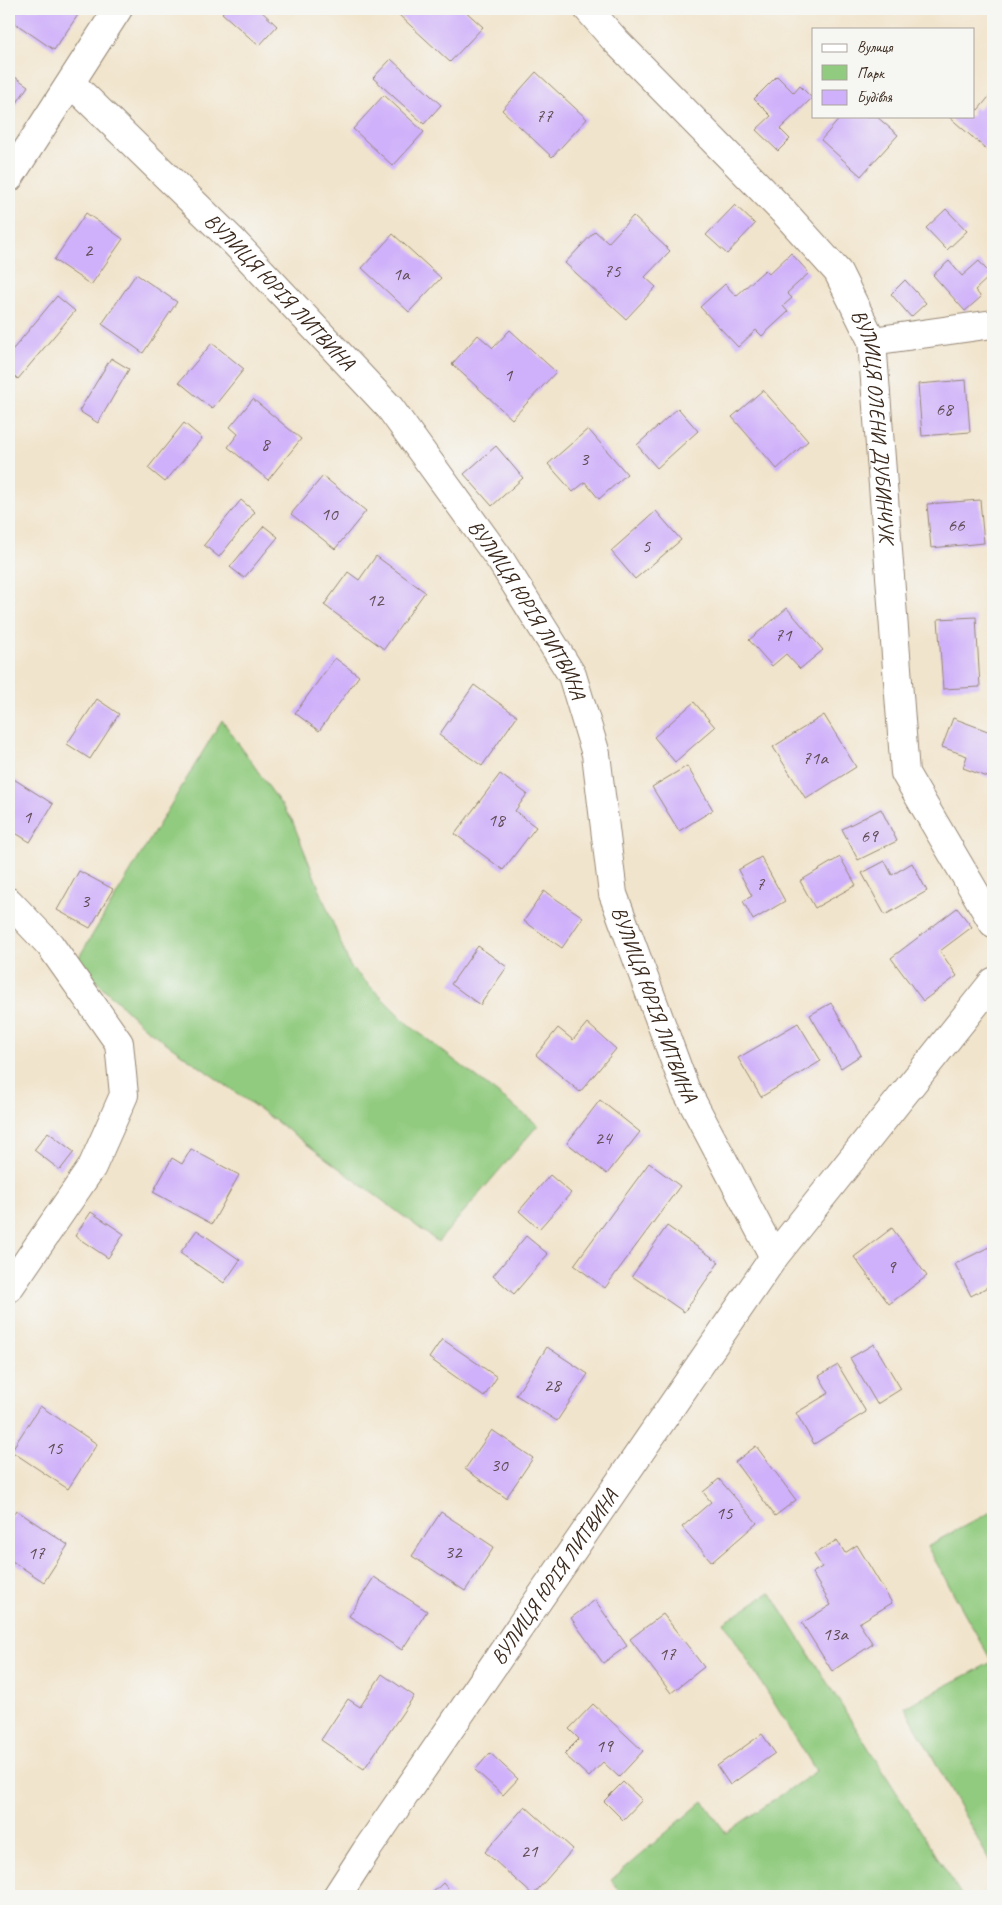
<svg xmlns="http://www.w3.org/2000/svg" width="1002" height="1905" viewBox="0 0 1002 1905" font-family="Caveat,sans-serif">
<style>
.green{fill:#91cb7f;stroke:#667a4e}
.building{fill:#cfb0fa}
.lines{fill:none;stroke-linecap:round;stroke-linejoin:round}
.street-casing{stroke:#968775;stroke-width:30}
.street{stroke:#fff;stroke-width:28}
.labels{text-anchor:middle;stroke-width:4.5;stroke-linejoin:round;paint-order:stroke}
.number-label{font-size:19px;fill:#604c55}
.street-label{font-size:21px;fill:#3b2a1e;stroke:#f6f6f2}
</style>
<rect width="100%" height="100%" fill="#f6f6f2"/>
<filter id="ink" filterUnits="userSpaceOnUse"><feTurbulence type="fractalNoise" baseFrequency=".02" numOctaves="2"/><feDisplacementMap in="SourceGraphic" scale="10" xChannelSelector="R" yChannelSelector="G"/><feConvolveMatrix kernelMatrix="1 2 1 2 8 2 1 2 1" color-interpolation-filters="sRGB"/></filter>
<filter id="wash" filterUnits="userSpaceOnUse"><feTurbulence type="fractalNoise" baseFrequency=".0096" numOctaves="4" result="noise"/><feDisplacementMap in="SourceGraphic" scale="20" xChannelSelector="R" yChannelSelector="G"/><feGaussianBlur stdDeviation="1.12" result="paint"/><feColorMatrix in="noise" values="0 0 0 0 0 0 0 0 0 0 0 0 0 0 0 0 0 1.4 0 .05"/><feComposite in="paint" operator="in"/></filter>
<g filter="url(#wash)">
<rect width="100%" height="100%" fill="#f1e4cc"/>
<!-- green -->
<path class="green" d="M 222,720 L 292,820 L 350,966 L 409,1025 L 538,1125 L 438,1242 L 273,1119 L 144,1027 L 76,962 Z
M 993,1511 L 993,1867 L 905,1707 L 992,1662 L 927,1546 Z
M 770,1592 L 962,1896 L 622,1896 L 611,1880 L 703,1801 L 726,1833 L 816,1771 L 724,1622 Z"/>
<g id="blocks">
<!-- building -->
<path class="building" d="M 9,9 L 82,9 L 54,50 L 9,19 Z
M 226,9 L 259,9 L 277,26 L 259,46 L 222,13 Z
M 403,9 L 463,9 L 483,27 L 450,62 L 398,14 Z
M 391,59 L 441,105 L 424,124 L 373,78 Z
M 536,72 L 587,119 L 552,157 L 502,110 Z
M 9,73 L 28,86 L 9,115 Z
M 777,76 L 794,93 L 800,86 L 812,98 L 780,129 L 790,139 L 778,151 L 756,130 L 771,116 L 754,99 Z
M 993,92 L 993,155 L 948,116 L 973,116 L 973,106 L 978,110 Z
M 384,95 L 424,132 L 393,166 L 353,129 Z
M 842,116 L 876,116 L 898,135 L 861,176 L 821,140 Z
M 735,205 L 755,224 L 727,254 L 706,235 Z
M 946,209 L 967,231 L 947,250 L 926,228 Z
M 86,213 L 123,239 L 91,285 L 54,260 Z
M 633,216 L 670,251 L 645,277 L 656,287 L 626,319 L 565,263 L 595,231 L 608,243 Z
M 393,234 L 441,278 L 409,312 L 362,268 Z
M 791,253 L 809,273 L 787,293 L 792,298 L 783,306 L 788,312 L 762,336 L 756,330 L 738,347 L 700,307 L 725,284 L 736,296 L 765,270 L 769,274 Z
M 949,261 L 962,276 L 979,261 L 991,275 L 975,290 L 981,297 L 965,311 L 933,275 Z
M 136,274 L 177,302 L 143,353 L 102,324 Z
M 905,280 L 926,303 L 911,317 L 891,294 Z
M 57,296 L 75,311 L 18,379 L 9,371 L 9,354 Z
M 510,330 L 556,372 L 512,419 L 452,364 L 478,335 L 493,348 Z
M 212,343 L 244,369 L 212,409 L 179,382 Z
M 111,358 L 129,369 L 98,423 L 79,411 Z
M 966,380 L 970,432 L 922,436 L 918,384 Z
M 763,390 L 808,441 L 777,469 L 732,417 Z
M 253,399 L 301,439 L 268,480 L 228,447 L 238,434 L 230,427 Z
M 678,408 L 698,431 L 657,468 L 637,445 Z
M 184,423 L 202,438 L 165,482 L 148,468 Z
M 588,429 L 627,474 L 599,499 L 585,482 L 573,492 L 548,464 Z
M 496,446 L 523,478 L 492,506 L 464,474 Z
M 323,476 L 366,511 L 335,549 L 291,514 Z
M 241,500 L 255,512 L 219,557 L 204,545 Z
M 980,500 L 984,543 L 931,548 L 927,504 Z
M 656,511 L 681,540 L 635,579 L 611,551 Z
M 264,526 L 278,537 L 244,578 L 230,567 Z
M 376,556 L 425,592 L 384,649 L 324,605 L 348,572 L 359,580 Z
M 787,608 L 823,650 L 800,669 L 786,654 L 772,666 L 749,640 Z
M 976,617 L 980,687 L 943,689 L 938,619 Z
M 335,658 L 359,676 L 319,731 L 295,713 Z
M 474,685 L 517,716 L 482,766 L 439,735 Z
M 97,699 L 119,714 L 90,759 L 67,744 Z
M 694,702 L 715,727 L 675,762 L 654,737 Z
M 824,715 L 856,767 L 806,799 L 773,747 Z
M 953,718 L 993,733 L 993,779 L 963,768 L 967,756 L 942,747 Z
M 687,766 L 713,810 L 679,831 L 652,787 Z
M 500,774 L 527,794 L 515,811 L 536,827 L 503,870 L 455,834 Z
M 9,776 L 53,804 L 30,842 L 9,829 Z
M 881,809 L 897,841 L 858,860 L 842,829 Z
M 761,857 L 785,901 L 753,920 L 743,901 L 752,896 L 738,870 Z
M 840,857 L 856,885 L 815,908 L 800,881 Z
M 885,861 L 892,875 L 912,863 L 927,891 L 885,915 L 862,873 Z
M 79,871 L 113,889 L 90,928 L 57,910 Z
M 544,891 L 583,917 L 562,948 L 524,921 Z
M 957,908 L 972,927 L 940,951 L 957,976 L 923,1001 L 891,958 Z
M 478,946 L 507,967 L 480,1005 L 451,984 Z
M 831,1003 L 861,1055 L 841,1068 L 810,1015 Z
M 587,1023 L 616,1049 L 580,1092 L 536,1055 L 558,1028 L 573,1040 Z
M 798,1023 L 821,1061 L 761,1097 L 738,1058 Z
M 600,1100 L 640,1132 L 607,1174 L 567,1143 Z
M 48,1132 L 74,1152 L 60,1170 L 34,1150 Z
M 191,1149 L 239,1175 L 212,1224 L 153,1192 L 172,1158 L 182,1164 Z
M 649,1163 L 680,1186 L 605,1288 L 574,1265 Z
M 550,1175 L 571,1193 L 539,1229 L 519,1211 Z
M 91,1212 L 124,1234 L 108,1258 L 75,1236 Z
M 667,1226 L 719,1262 L 684,1312 L 632,1276 Z
M 892,1228 L 927,1276 L 889,1304 L 854,1257 Z
M 197,1230 L 240,1260 L 224,1283 L 180,1253 Z
M 526,1236 L 548,1254 L 514,1294 L 493,1276 Z
M 993,1245 L 993,1284 L 971,1296 L 955,1264 Z
M 442,1339 L 497,1377 L 484,1397 L 429,1358 Z
M 874,1344 L 901,1389 L 877,1404 L 850,1358 Z
M 547,1347 L 588,1374 L 557,1421 L 516,1395 Z
M 838,1365 L 866,1412 L 814,1444 L 796,1413 L 829,1393 L 819,1376 Z
M 40,1406 L 97,1444 L 68,1489 L 11,1451 Z
M 492,1430 L 533,1458 L 506,1498 L 465,1469 Z
M 756,1446 L 796,1500 L 775,1516 L 735,1462 Z
M 719,1479 L 757,1523 L 712,1562 L 682,1527 L 711,1502 L 703,1492 Z
M 16,1510 L 68,1545 L 44,1582 L 9,1559 L 9,1522 Z
M 441,1512 L 494,1547 L 465,1591 L 412,1556 Z
M 837,1540 L 845,1553 L 857,1545 L 892,1603 L 859,1623 L 873,1644 L 832,1671 L 802,1623 L 831,1605 L 812,1573 L 822,1567 L 814,1554 Z
M 374,1577 L 427,1611 L 402,1650 L 349,1616 Z
M 595,1600 L 627,1646 L 603,1663 L 571,1618 Z
M 663,1614 L 704,1667 L 671,1693 L 630,1639 Z
M 382,1674 L 414,1696 L 364,1769 L 321,1740 L 348,1699 L 360,1707 Z
M 593,1704 L 643,1751 L 619,1777 L 603,1762 L 589,1777 L 564,1754 L 579,1739 L 569,1729 Z
M 762,1734 L 775,1753 L 730,1785 L 717,1766 Z
M 490,1753 L 518,1779 L 503,1795 L 475,1770 Z
M 623,1782 L 642,1800 L 623,1820 L 604,1801 Z
M 525,1806 L 573,1849 L 533,1895 L 485,1852 Z
M 443,1883 L 454,1896 L 429,1896 Z"/>
</g>
</g>
<g filter="url(#ink)">
<use href="#blocks" fill-opacity="0" stroke="#968775" stroke-width="1"/>
<g class="lines">
<defs>
<g id="street">
<path id="s1" d="M 588,9 L 614,39 L 783,211 L 838,272 L 872,341 L 905,773 L 993,923"/>
<path id="s2" d="M 71,83 L 234,242 L 390,408 L 501,561 L 572,675 L 596,754 L 613,894 L 685,1088 L 774,1257"/>
<path d="M 9,178 L 118,9"/>
<path d="M 872,341 L 993,324"/>
<path d="M 9,902 L 50,945 L 119,1043 L 124,1095 L 92,1167 L 9,1288"/>
<path id="s3" d="M 337,1896 L 366,1851 L 774,1257 L 993,982"/>
</g>
</defs>
<!-- street casing -->
<use href="#street" class="street-casing"/>
<!-- street -->
<use href="#street" class="street"/>
</g>
</g>
<g class="labels">
<!-- number labels -->
<g class="number-label">
<text x="544" y="122">77</text>
<text x="88" y="256">2</text>
<text x="612" y="277">75</text>
<text x="401" y="280">1а</text>
<text x="508" y="381">1</text>
<text x="944" y="415">68</text>
<text x="265" y="450">8</text>
<text x="584" y="465">3</text>
<text x="329" y="520">10</text>
<text x="956" y="531">66</text>
<text x="646" y="552">5</text>
<text x="375" y="606">12</text>
<text x="783" y="641">71</text>
<text x="815" y="764">71а</text>
<text x="27" y="823">1</text>
<text x="496" y="826">18</text>
<text x="869" y="842">69</text>
<text x="760" y="890">7</text>
<text x="85" y="907">3</text>
<text x="603" y="1144">24</text>
<text x="891" y="1273">9</text>
<text x="552" y="1391">28</text>
<text x="54" y="1454">15</text>
<text x="499" y="1471">30</text>
<text x="724" y="1519">15</text>
<text x="453" y="1558">32</text>
<text x="36" y="1559">17</text>
<text x="835" y="1640">13а</text>
<text x="667" y="1660">17</text>
<text x="604" y="1752">19</text>
<text x="529" y="1857">21</text>
</g>
<!-- street labels -->
<g class="street-label">
<text dy="7" stroke="none"><textPath href="#s2" startOffset="295">ВУЛИЦЯ ЮРІЯ ЛИТВИНА</textPath></text>
<text dy="7" stroke="none"><textPath href="#s1" startOffset="524">ВУЛИЦЯ ОЛЕНИ ДУБИНЧУК</textPath></text>
<text dy="7" stroke="none"><textPath href="#s2" startOffset="700">ВУЛИЦЯ ЮРІЯ ЛИТВИНА</textPath></text>
<text dy="7" stroke="none"><textPath href="#s2" startOffset="1120">ВУЛИЦЯ ЮРІЯ ЛИТВИНА</textPath></text>
<text dy="7" stroke="none"><textPath href="#s3" startOffset="386">ВУЛИЦЯ ЮРІЯ ЛИТВИНА</textPath></text>
</g>
</g>
<!-- margin -->
<rect width="1002" height="1905" fill="none" stroke="#f6f6f2" stroke-width="30"/>
<!-- legend -->
<rect x="812" y="28" width="162" height="90" fill="#f6f6f2" stroke="#aba49d"/>
<rect x="822" y="44" width="25" height="8" fill="#ffffff" stroke="#aba49d"/>
<text x="857" y="52" font-size="15" fill="#3b2a1e">Вулиця</text>
<rect x="822" y="65" width="25" height="15" fill="#91cb7f" stroke="#aba49d"/>
<text x="857" y="78" font-size="15" fill="#3b2a1e">Парк</text>
<rect x="822" y="90" width="25" height="15" fill="#cfb0fa" stroke="#aba49d"/>
<text x="857" y="102" font-size="15" fill="#3b2a1e">Будівля</text>
</svg>
